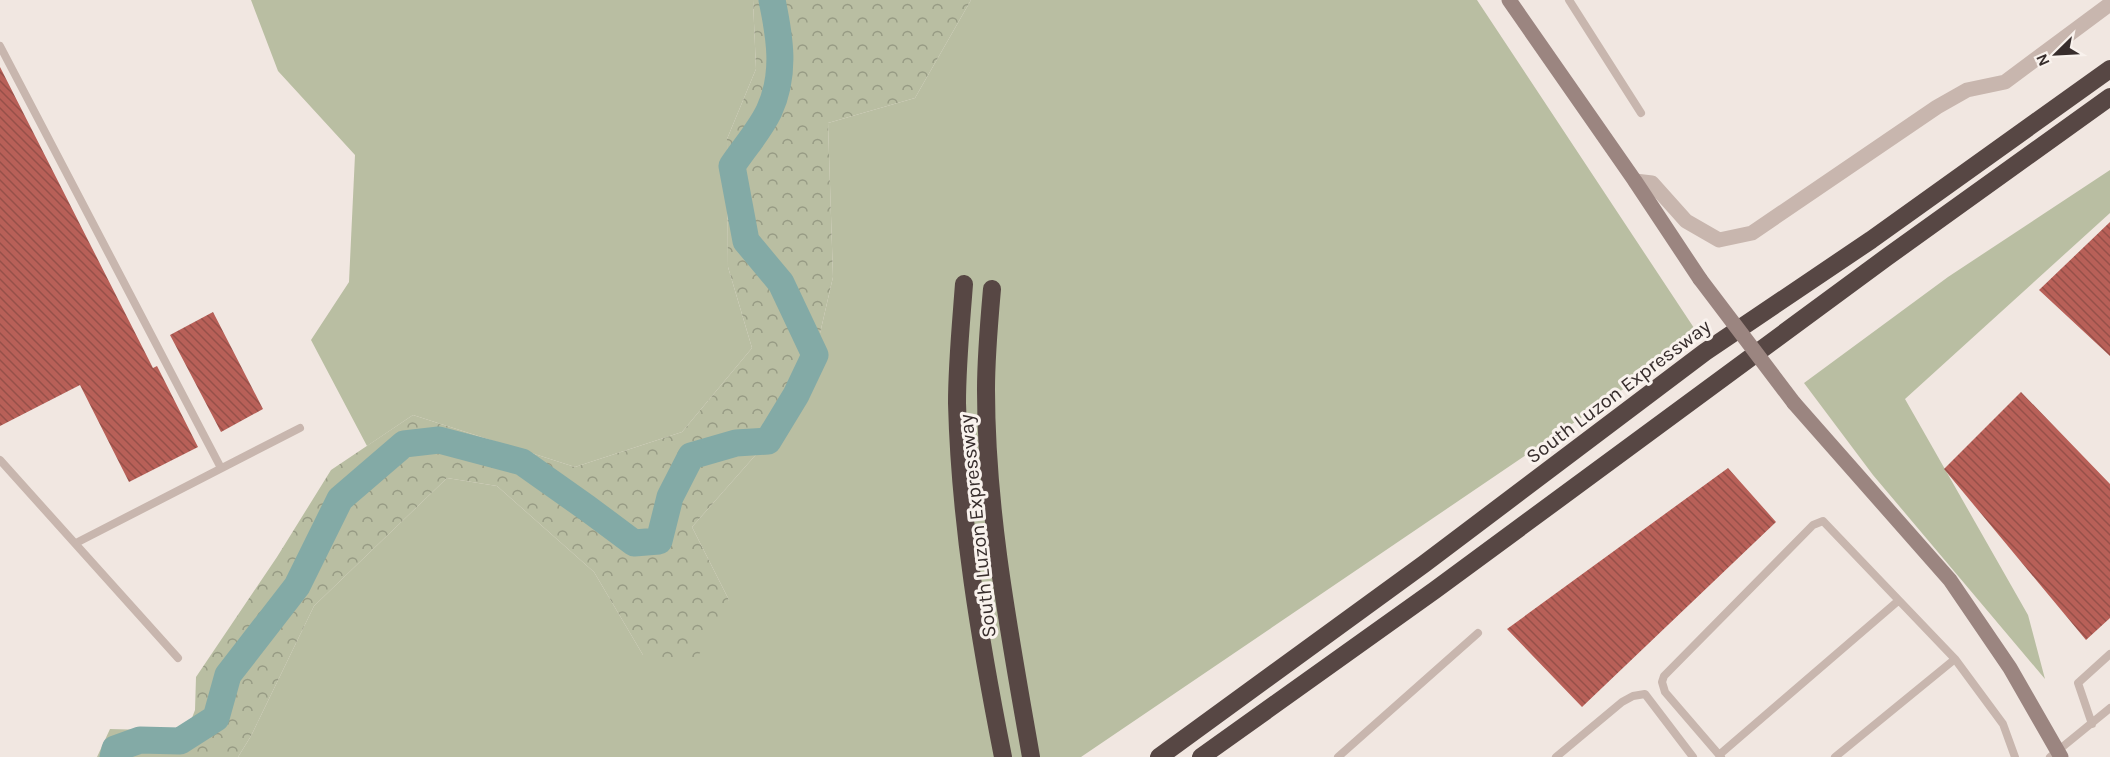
<svg xmlns="http://www.w3.org/2000/svg" width="2110" height="757" viewBox="0 0 2110 757" font-family="Karla,sans-serif">
<style>
.grass{fill:#b9bea2}
.forest{fill:url(#forest-crowns)}
.lines{fill:none;stroke-linecap:round;stroke-linejoin:round}
.river{stroke:#83aaa6;stroke-width:27}
.building{fill:url(#building-back-hatch)}
.lane{stroke:#c8b6ae;stroke-width:8}
.street{stroke:#c8b6ae;stroke-width:15}
.secondary{stroke:#9b8580;stroke-width:15}
.highway{stroke:#574744;stroke-width:18}
.secondary-bridge{stroke:#9b8580;stroke-width:15}
.labels{text-anchor:middle;stroke-width:6;stroke-linejoin:round;paint-order:stroke}
.street-label{font-size:20px;fill:#372d2c;stroke:#f9f2ed}
</style>
<defs>
<pattern id="forest-crowns" width="20" height="18" patternUnits="userSpaceOnUse" patternTransform="scale(1.5)"><rect width="20" height="18" fill="#b9bea2"/><path d="M2 6a3 3 0 1 1 6 0M12 15a3 3 0 1 1 6 0" fill="none" stroke="#979b84"/></pattern>
<pattern id="building-back-hatch" width="6" height="6" patternUnits="userSpaceOnUse" patternTransform="scale(1.5)"><rect width="6" height="6" fill="#b86058"/><path d="M-1 5l2 2M0 0l6 6M5-1l2 2" fill="none" stroke="#965049"/></pattern>
</defs>
<rect width="100%" height="100%" fill="#f1e7e1"/>
<!-- grass -->
<path class="grass" d="M 251,0 L 753,0 L 756,69 L 727,139 L 728,267 L 752,348 L 682,432 L 575,467 L 413,415 L 367,446 L 311,340 L 349,282 L 355,155 L 278,71 Z
M 971,0 L 1477,0 L 1700,337 L 1081,757 L 238,757 L 251,736 L 314,606 L 447,478 L 497,486 L 594,572 L 643,655 L 729,600 L 692,527 L 768,441 L 796,395 L 815,355 L 833,277 L 828,123 L 915,98 Z
M 2110,170 L 2110,213 L 1905,399 L 2028,615 L 2045,679 L 1873,475 L 1804,383 L 1948,277 Z"/>
<!-- forest -->
<path class="forest" d="M 753,0 L 971,0 L 915,98 L 828,123 L 833,277 L 815,355 L 796,395 L 768,441 L 692,527 L 729,600 L 696,660 L 643,655 L 594,572 L 497,486 L 447,478 L 314,606 L 251,736 L 238,757 L 97,757 L 110,729 L 187,731 L 195,710 L 196,677 L 277,557 L 331,470 L 413,415 L 575,467 L 682,432 L 752,348 L 728,267 L 727,139 L 756,69 Z"/>
<g class="lines">
<!-- river -->
<path class="river" d="M 113,757 L 115,749 L 140,740 L 180,741 L 216,718 L 228,675 L 297,586 L 340,499 L 404,444 L 439,440 L 522,462 L 587,508 L 634,543 L 659,541 L 670,497 L 691,456 L 736,443 L 768,441 L 796,395 L 815,355 L 781,283 L 746,241 L 732,166 C 744,148 760,130 769,111 C 786,74 780,38 772,0"/>
</g>
<!-- building -->
<path class="building" d="M 0,67 L 153,368 L 157,366 L 198,447 L 129,482 L 80,385 L 0,426 Z
M 2110,222 L 2110,356 L 2039,290 Z
M 213,312 L 263,409 L 221,432 L 170,335 Z
M 2021,392 L 2110,484 L 2110,618 L 2086,640 L 1944,469 Z
M 1728,468 L 1776,522 L 1582,707 L 1507,629 Z"/>
<g class="lines">
<!-- lane -->
<path class="lane" d="M 1569,0 L 1641,113
M 0,46 L 221,468
M 0,460 L 178,658
M 76,543 L 300,428
M 2092,724 L 2078,683 L 2110,654
M 1719,755 L 1898,601
M 1338,757 L 1478,633
M 1556,757 L 1622,702 L 1633,696 L 1645,694 L 1693,757
M 1721,757 L 1665,692 L 1662,682 L 1664,676 L 1813,525 L 1823,521 L 1955,659
M 1835,757 L 1955,659 L 2003,724 L 2015,757
M 2050,757 L 2110,708"/>
<!-- street -->
<path class="street" d="M 1635,181 L 1652,183 L 1686,221 L 1719,240 L 1752,233 L 1937,107 L 1967,90 L 2005,82 L 2110,4"/>
<!-- secondary -->
<path class="secondary" d="M 1509,0 L 1635,181 L 1700,279
M 1794,403 L 1950,580 L 2010,668 L 2061,757"/>
<!-- highway -->
<path class="highway" d="M 964,284 C 961,324 957,364 957,403 C 960,522 980,641 1003,757
M 992,289 C 989,323 986,356 986,390 C 986,513 1010,636 1031,757
M 1159,757 L 1424,564 L 1705,352 L 1871,240 L 2110,69
M 1201,757 L 1435,590 L 1887,257 L 2110,97"/>
<!-- secondary-bridge -->
<path class="secondary-bridge" d="M 1700,279 L 1794,403"/>
</g>
<g class="labels">
<!-- street labels -->
<g class="street-label">
<text transform="translate(1618 391) rotate(-37)" y="7">South Luzon Expressway</text>
<text transform="translate(977 526) rotate(-96)" y="7">South Luzon Expressway</text>
</g>
</g>
<!-- north arrow -->
<g transform="translate(2056 54) rotate(246)" stroke="#f9f2ed" stroke-width="4.5" paint-order="stroke">
<path d="M0-4.5L10 22L0 15L-10 22Z" fill="#372d2c"/>
<text y="-9" font-size="16" font-weight="bold" text-anchor="middle" fill="#372d2c">N</text>
</g>
</svg>
